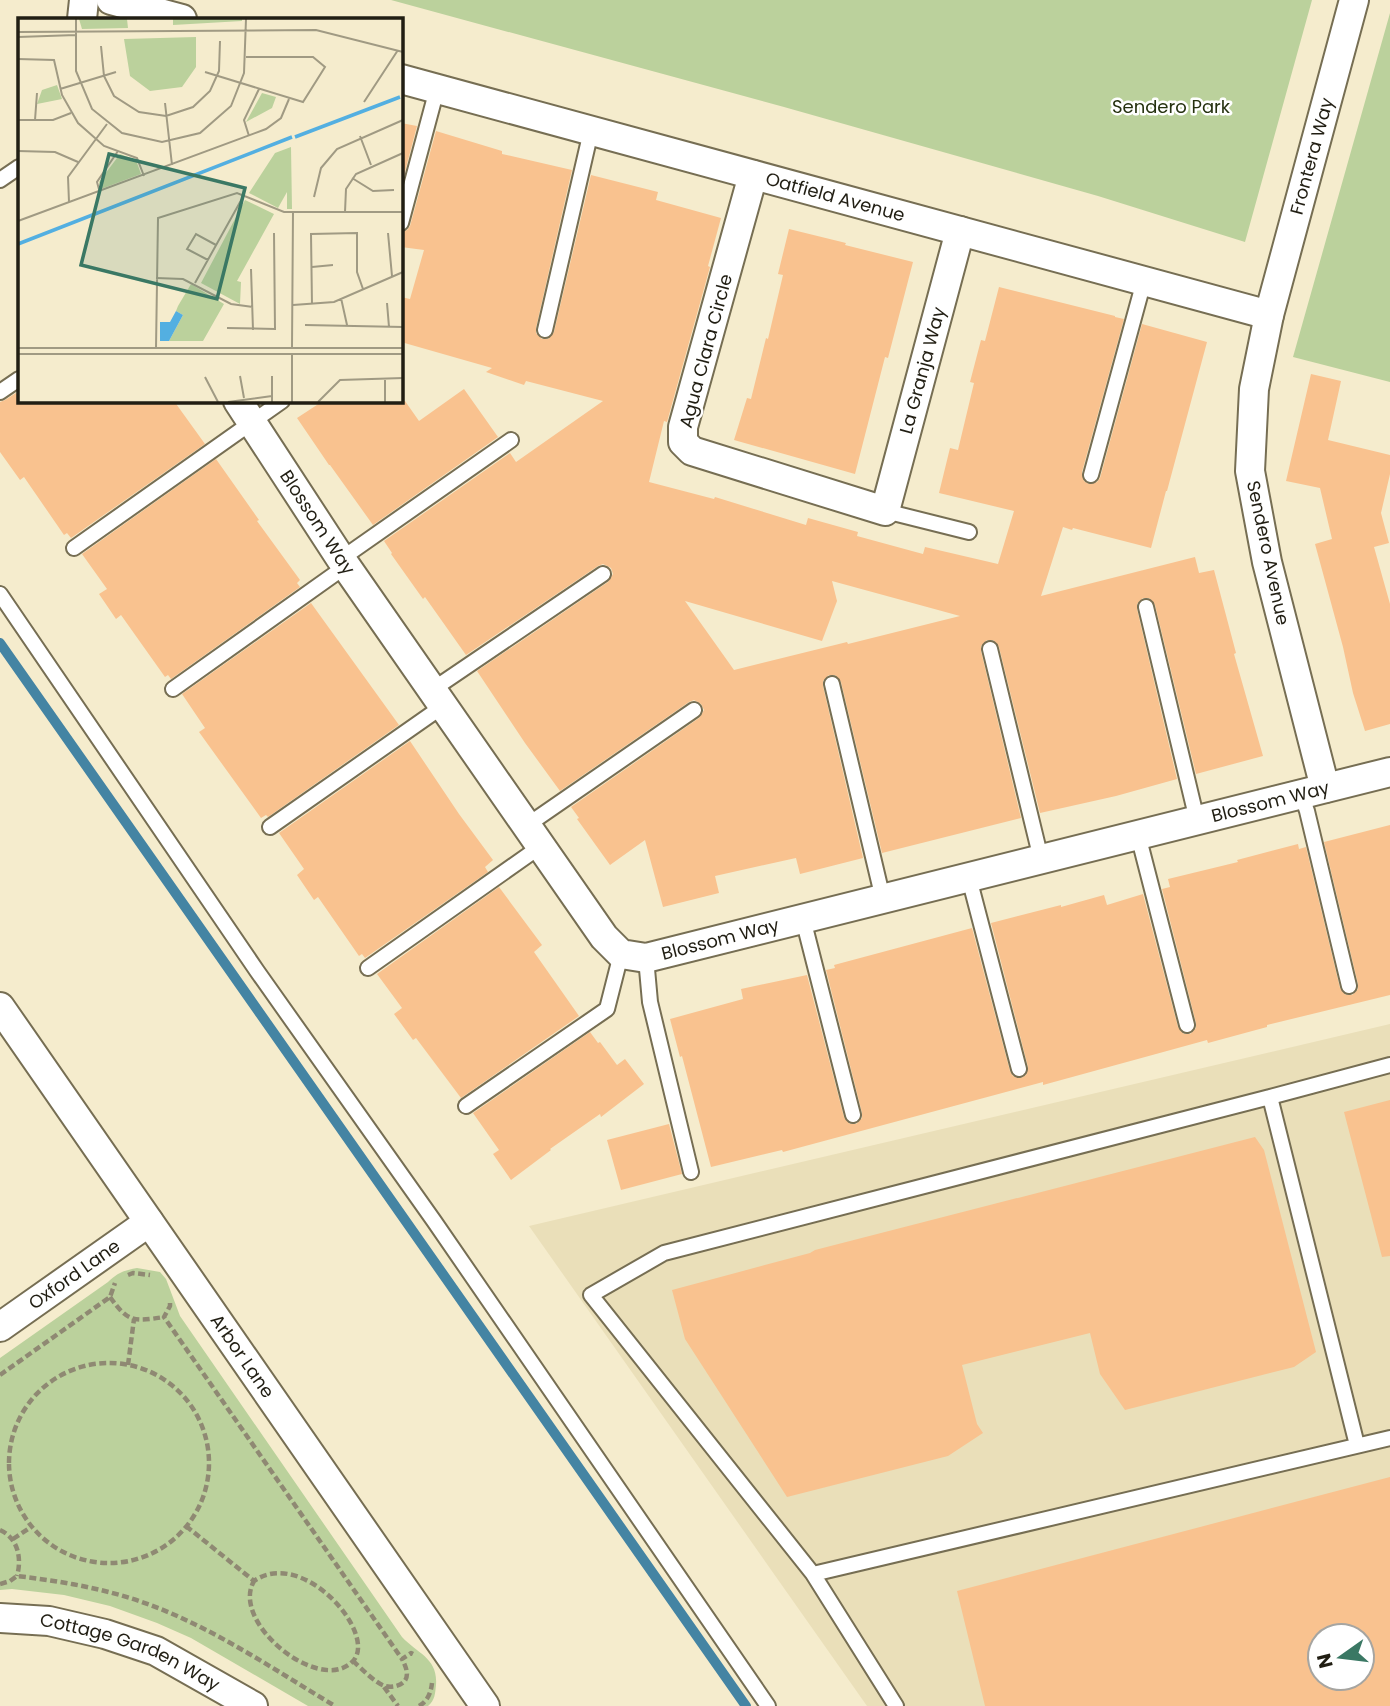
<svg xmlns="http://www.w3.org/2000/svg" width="1390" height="1706" viewBox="0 0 1390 1706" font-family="Poppins,sans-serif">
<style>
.built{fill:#eadfb9;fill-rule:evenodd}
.green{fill:#bbd19c}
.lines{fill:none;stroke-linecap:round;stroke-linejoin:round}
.stream{stroke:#4484a3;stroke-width:10}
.building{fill:#f9c28f;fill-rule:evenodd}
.lane-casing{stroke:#766e53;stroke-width:18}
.street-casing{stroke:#766e53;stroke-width:32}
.path{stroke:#8f8973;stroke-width:4.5;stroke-dasharray:7 3.5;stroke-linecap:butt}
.lane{stroke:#fff;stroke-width:14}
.street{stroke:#fff;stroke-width:28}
.labels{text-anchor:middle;stroke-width:5;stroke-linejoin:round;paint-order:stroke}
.park-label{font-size:18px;fill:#25310f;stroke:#fff}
.street-label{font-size:18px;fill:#211e13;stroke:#fff}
.inset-river{fill:none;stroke:#53afe1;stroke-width:3.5}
.inset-road{fill:none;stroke:#a09a83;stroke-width:2}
.view{fill:#3a7864;fill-opacity:0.15;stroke:#3a7864;stroke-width:3.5}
.inset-edge{fill:none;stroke:#211e13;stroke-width:3.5}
</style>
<rect width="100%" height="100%" fill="#f5eccd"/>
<!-- built -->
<path class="built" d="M 1390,1024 L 1390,1706 L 867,1706 L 529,1226 ZM 1320,1636 L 1362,1636 L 1362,1678 L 1320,1678 Z"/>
<!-- green -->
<path class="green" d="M 391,0 L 1312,0 L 1245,242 L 1098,196 L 784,107 Z
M 1390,13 L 1390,382 L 1293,357 Z
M 137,1268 L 160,1272 L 166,1279 L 180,1316 L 402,1637 C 418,1654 438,1658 436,1685 C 435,1694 435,1700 428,1706 L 308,1706 L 191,1638 L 157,1623 L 110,1606 L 64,1595 L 12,1589 L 0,1590 L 0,1358 L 108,1282 C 117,1273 125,1270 137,1268 Z"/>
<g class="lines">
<!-- stream -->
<path class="stream" d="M 0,643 L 746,1706"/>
</g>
<!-- building -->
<path class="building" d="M 401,123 L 417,126 L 401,187 Z
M 436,131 L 502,151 L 502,154 L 572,170 L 536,328 L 536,333 L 542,339 L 548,339 L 554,332 L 591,175 L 658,192 L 656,200 L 721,218 L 708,266 L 710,267 L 667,422 L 664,421 L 649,482 L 714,499 L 715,497 L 806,525 L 808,518 L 858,532 L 857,536 L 923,554 L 925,547 L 998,564 L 1014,511 L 939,493 L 950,448 L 958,450 L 974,383 L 970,382 L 981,340 L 985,341 L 999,287 L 1115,316 L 1115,317 L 1124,319 L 1082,472 L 1084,481 L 1089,484 L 1097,482 L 1100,478 L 1142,324 L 1207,342 L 1167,491 L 1166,491 L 1151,548 L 1073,528 L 1072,530 L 1063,527 L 1041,596 L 1195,557 L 1199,573 L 1214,570 L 1236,653 L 1234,654 L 1263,756 L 1196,774 L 1155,605 L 1149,598 L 1143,598 L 1137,604 L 1137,609 L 1177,779 L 1116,796 L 1040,813 L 999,647 L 993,640 L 987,640 L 981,646 L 981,651 L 1021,818 L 882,853 L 841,682 L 835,675 L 829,675 L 823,681 L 823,686 L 863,858 L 800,874 L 796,858 L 715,876 L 719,893 L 663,907 L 645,840 L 610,865 L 577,819 L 579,818 L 571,807 L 699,718 L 704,710 L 701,704 L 694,700 L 689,702 L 560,791 L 525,743 L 477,671 L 608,582 L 613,574 L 611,568 L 603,564 L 598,566 L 466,655 L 425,597 L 423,599 L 391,554 L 392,553 L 384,541 L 510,453 L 516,462 L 603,401 L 526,381 L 524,385 L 486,372 L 492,368 L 401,342 L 401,297 L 410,299 L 424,250 L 401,247 L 401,232 L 407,230 L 410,226 ZM 832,581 L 960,616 L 848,644 L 847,642 L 734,670 L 685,601 L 822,641 L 837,601 Z
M 789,229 L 846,243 L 845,245 L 913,262 L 888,358 L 885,357 L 855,474 L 734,440 L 747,398 L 751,399 L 766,338 L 768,339 L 783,275 L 778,274 Z
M 1311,374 L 1341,381 L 1328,440 L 1390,455 L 1390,474 L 1381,513 L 1389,543 L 1374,547 L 1390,604 L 1390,724 L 1365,731 L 1353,693 L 1343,647 L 1315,544 L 1332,539 L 1320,488 L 1286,481 Z
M 464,389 L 498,437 L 373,525 L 330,465 L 329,465 L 297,418 L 323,401 L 405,401 L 419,421 Z
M 16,393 L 19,397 L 19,401 L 174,401 L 205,444 L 71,538 L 67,533 L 64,535 L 24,477 L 20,480 L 0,452 L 0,402 L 5,400 Z
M 216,459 L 259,520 L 257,521 L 300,580 L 297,583 L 300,587 L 171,679 L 168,675 L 165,677 L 121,615 L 116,619 L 99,594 L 107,589 L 82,554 Z
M 311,603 L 399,725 L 268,817 L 266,815 L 261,818 L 199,732 L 205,728 L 182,694 Z
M 410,741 L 459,814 L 493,860 L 485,867 L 488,872 L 365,958 L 362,954 L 359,956 L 318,897 L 314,900 L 297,875 L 304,869 L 279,833 Z
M 1390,825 L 1390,995 L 1267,1025 L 1267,1027 L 1208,1043 L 1207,1040 L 1043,1085 L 1043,1082 L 783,1152 L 782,1150 L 711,1167 L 682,1056 L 680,1057 L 670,1019 L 743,999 L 741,989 L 807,975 L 844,1117 L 850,1124 L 856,1124 L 862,1118 L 862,1113 L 826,970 L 835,968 L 834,965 L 972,928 L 1010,1071 L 1013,1076 L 1021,1078 L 1026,1075 L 1028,1067 L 991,923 L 1061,905 L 1061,907 L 1104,895 L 1107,905 L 1143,894 L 1178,1027 L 1184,1034 L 1190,1034 L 1196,1028 L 1196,1023 L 1162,889 L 1170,887 L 1168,879 L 1238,862 L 1237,860 L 1298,844 L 1299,849 L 1306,847 L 1340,988 L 1346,995 L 1352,995 L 1358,989 L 1358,984 L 1324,842 Z
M 499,887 L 542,945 L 534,952 L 579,1016 L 461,1098 L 416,1038 L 413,1040 L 394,1014 L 402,1008 L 377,974 Z
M 590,1032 L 598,1043 L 600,1042 L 617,1065 L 625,1059 L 644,1084 L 601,1117 L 600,1114 L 550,1149 L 551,1150 L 511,1180 L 493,1154 L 499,1150 L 473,1113 Z
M 1390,1100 L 1390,1256 L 1382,1257 L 1344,1112 Z
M 669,1124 L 682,1174 L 621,1190 L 607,1140 Z
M 1255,1137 L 1264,1150 L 1316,1352 L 1294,1367 L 1125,1410 L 1100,1374 L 1090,1333 L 962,1365 L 977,1424 L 983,1433 L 948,1456 L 787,1497 L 685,1339 L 672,1290 L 810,1253 L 815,1250 Z
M 1390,1477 L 1390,1706 L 985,1706 L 957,1591 ZM 1320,1636 L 1362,1636 L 1362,1678 L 1320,1678 Z"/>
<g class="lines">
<defs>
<path id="lane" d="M 0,180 L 19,167
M 401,223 L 437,89
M 545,330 L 591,131
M 0,392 L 19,379
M 1091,475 L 1144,281
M 885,511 L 969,532
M 74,548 L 282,401
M 341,559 L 511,440
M 0,594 L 257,971 L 434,1221 L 768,1706
M 1146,607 L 1197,820
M 990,649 L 1041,859
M 832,684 L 883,899
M 173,689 L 346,566
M 432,690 L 603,574
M 1301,794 L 1307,811 L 1349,986
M 526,826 L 694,710
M 270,827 L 443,706
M 1138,835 L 1187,1025
M 969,878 L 1019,1069
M 803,919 L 853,1115
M 646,958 L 650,1002 L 691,1172
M 368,968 L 541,846
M 1270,1097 L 1390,1065
M 466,1106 L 607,1009 L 621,954
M 813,1574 L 591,1295 L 664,1253 L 1270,1097 L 1357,1445
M 896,1706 L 813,1574 L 1390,1438"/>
<g id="street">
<path d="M 111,0 L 182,19"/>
<path d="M 82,19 L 84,0"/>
<path id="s1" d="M 401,79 L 1269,315"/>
<path id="s2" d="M 753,175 L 683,427 L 683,442 L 692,451 L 885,511 L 960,231"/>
<path id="s3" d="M 238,401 L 341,559 L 604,937 L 621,954 L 646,958 L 1390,772"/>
<path id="s4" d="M 1325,788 L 1267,562 L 1250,471 L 1254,389 L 1269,315 L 1354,0"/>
<path id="s5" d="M 0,1007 L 485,1706"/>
<path id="s6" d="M 0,1327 L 149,1222"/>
<path id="s7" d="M 0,1618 L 49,1621 L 105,1634 L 156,1651 L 253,1706"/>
</g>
</defs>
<!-- lane casing -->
<use href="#lane" class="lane-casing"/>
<!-- street casing -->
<use href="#street" class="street-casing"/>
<!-- path -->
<path class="path" d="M 128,1275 L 133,1273 L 150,1275
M 110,1297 C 128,1322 133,1322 164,1317
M 170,1303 L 170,1306 L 164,1317 L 402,1659 L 411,1653 L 413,1654
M9 1463a100 100 0 1 1 200 0a100 100 0 1 1-200 0Z
M 128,1365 L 134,1319
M 0,1375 L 110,1297 L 115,1283
M 186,1526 L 254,1581 C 304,1546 382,1638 351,1663 C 317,1693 230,1622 254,1581
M 0,1530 C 18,1538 22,1558 17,1576
M 13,1539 L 31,1527
M 0,1584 L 10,1581 L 17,1576 C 59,1581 102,1588 142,1602 C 211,1626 273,1669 335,1706
M 353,1661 C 361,1668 375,1683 385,1686 C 388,1687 393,1687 396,1686 C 411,1682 408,1670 402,1659
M 384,1687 L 398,1706
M 419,1706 C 428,1701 431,1692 432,1683"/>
<!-- lane -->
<use href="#lane" class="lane"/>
<!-- street -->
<use href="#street" class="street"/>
</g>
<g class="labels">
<!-- park labels -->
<g class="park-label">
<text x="1171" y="113">Sendero Park</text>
</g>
<!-- street labels -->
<g class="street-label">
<text dy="6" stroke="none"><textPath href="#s4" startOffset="648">Frontera Way</textPath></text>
<text dy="6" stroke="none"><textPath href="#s1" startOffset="450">Oatfield Avenue</textPath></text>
<text transform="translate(706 351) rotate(-75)" y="6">Agua Clara Circle</text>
<text dy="6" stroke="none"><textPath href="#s2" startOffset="637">La Granja Way</textPath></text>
<text dy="6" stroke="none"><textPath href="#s3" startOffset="145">Blossom Way</textPath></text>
<text transform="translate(1268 553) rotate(78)" y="6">Sendero Avenue</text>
<text dy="6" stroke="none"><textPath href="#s3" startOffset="1342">Blossom Way</textPath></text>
<text dy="6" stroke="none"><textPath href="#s3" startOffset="775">Blossom Way</textPath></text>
<text dy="6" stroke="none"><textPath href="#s6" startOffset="91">Oxford Lane</textPath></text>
<text dy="6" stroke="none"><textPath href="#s5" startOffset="425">Arbor Lane</textPath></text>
<text dy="6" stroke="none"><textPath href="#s7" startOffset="136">Cottage Garden Way</textPath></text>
</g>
</g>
<!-- overview -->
<g transform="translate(18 18)">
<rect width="385" height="385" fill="#f5eccd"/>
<path d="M 61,1 L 109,1 L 110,10 L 64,11 ZM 155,1 L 224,1 L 224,3 L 155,7 ZM 178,19 L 178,49 L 164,69 L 132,73 L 112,58 L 106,21 ZM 39,67 L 44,81 L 19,86 L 24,72 ZM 244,75 L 258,79 L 254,90 L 228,104 ZM 273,129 L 274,191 L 269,191 L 269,174 L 260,190 L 231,175 L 257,135 ZM 102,136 L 118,142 L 123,156 L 83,171 L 81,164 ZM 227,182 L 256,196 L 219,263 L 223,264 L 222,286 L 183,265 ZM 173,266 L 206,286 L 185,323 L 151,323 L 165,297 L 158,293 L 160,288 Z" fill="#bbd19c"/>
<path d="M 158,293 L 165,297 L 151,323 L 142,323 L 142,304 L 152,304 Z" fill="#53afe1"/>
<path class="inset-river" d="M 277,119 L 382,79M 0,226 L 274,119"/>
<path class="inset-road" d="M 58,1 L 58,53 L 74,91 L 104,115 L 144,124 L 182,115 L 213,88 L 226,55 L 228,1M 0,14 L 298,12 L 385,34M 0,19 L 58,17M 83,28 L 86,58 L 96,78 L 121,94 L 148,98 L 175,89 L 192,73 L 201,53 L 202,23M 0,41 L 36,42 L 44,77 L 60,105 L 86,128 L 119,140 L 126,158M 187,54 L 285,84 L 307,49 L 295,39 L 228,39M 42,71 L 98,54M 346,84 L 380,32M 147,85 L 154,147M 0,102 L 35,102 L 53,95M 17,102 L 19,75M 231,118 L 226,102 L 241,71M 342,118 L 353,147M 0,133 L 37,134 L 60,144M 334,160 L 355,173 L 376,172M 82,175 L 79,164 L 100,133M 296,179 L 303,150 L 319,131 L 385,102M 51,184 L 50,159 L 89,106M 327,194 L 328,171 L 338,156 L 385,135M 0,203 L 248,111 L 263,100 L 271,81M 370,215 L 374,258M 190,242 L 169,231 L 178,216 L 198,227M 294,249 L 315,247M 233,251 L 235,312M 138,260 L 165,261 L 213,286 L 235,289M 177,265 L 226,177M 323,280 L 329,307M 369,285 L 371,309M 275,287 L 316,284 L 385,254M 294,287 L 293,216 L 339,215 L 339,254 L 345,271M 287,307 L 385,309M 209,310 L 257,311 L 256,215M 274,329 L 275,194M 0,330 L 385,330M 138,330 L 140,200 L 219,175 L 266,194 L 385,194M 0,336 L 385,336M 274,337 L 274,384M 222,358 L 226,380M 187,359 L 200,384M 367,360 L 367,384M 210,384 L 254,378M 254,384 L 254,358M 300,384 L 322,362 L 385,360"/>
<path class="view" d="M 91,136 L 227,170 L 199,281 L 63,247 Z"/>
<rect width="385" height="385" class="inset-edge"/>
</g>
<!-- north arrow -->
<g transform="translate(1341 1657) rotate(256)"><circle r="33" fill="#ffffff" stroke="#a6a5a1" stroke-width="2"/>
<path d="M0-5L12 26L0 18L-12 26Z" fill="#3a7864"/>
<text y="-10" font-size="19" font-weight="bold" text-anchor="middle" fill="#211e13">N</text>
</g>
</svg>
